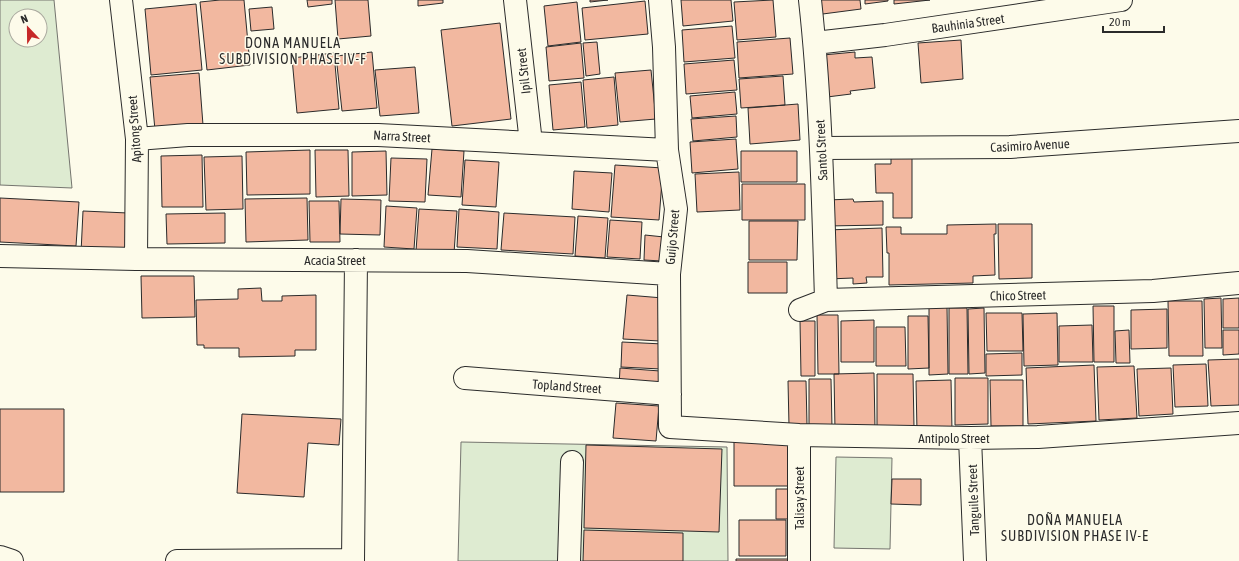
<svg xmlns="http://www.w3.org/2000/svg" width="1239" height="561" viewBox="0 0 1239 561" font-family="'Asap Condensed',sans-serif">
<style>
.green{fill:#deebd1;stroke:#74746e;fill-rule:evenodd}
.building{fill:#f2b8a0;stroke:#2b2b2b}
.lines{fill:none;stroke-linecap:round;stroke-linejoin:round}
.minor-casing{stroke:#2b2b2b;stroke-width:24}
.minor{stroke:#fdfbea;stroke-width:22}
.labels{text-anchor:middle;stroke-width:3;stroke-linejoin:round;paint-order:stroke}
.street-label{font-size:13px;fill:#2b2b2b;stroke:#fdfbea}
.neighbourhood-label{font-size:14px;letter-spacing:1px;fill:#2b2b2b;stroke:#fdfbea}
</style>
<rect width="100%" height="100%" fill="#fdfbea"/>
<!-- green -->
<path class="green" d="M 0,0 L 54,0 L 72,188 L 0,185 ZM 16,16 L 40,16 L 40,40 L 16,40 Z
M 461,442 L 727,447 L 728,561 L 458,561 Z
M 836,457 L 892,458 L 890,549 L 834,548 Z"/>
<!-- building -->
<path class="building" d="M 220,0 L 244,0 L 250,65 L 207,70 L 200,2 Z
M 307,0 L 332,0 L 332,4 L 308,7 Z
M 335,0 L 368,0 L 371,36 L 338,39 Z
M 418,0 L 443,0 L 443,3 L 418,6 Z
M 590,0 L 608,0 L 590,2 Z
M 681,0 L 731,0 L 733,21 L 683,26 Z
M 773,0 L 776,37 L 737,40 L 734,2 Z
M 813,0 L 860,0 L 861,9 L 815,15 Z
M 865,0 L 888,0 L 888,1 L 865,4 Z
M 894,0 L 930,0 L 894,4 Z
M 645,1 L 648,34 L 585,40 L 582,8 Z
M 577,2 L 581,42 L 548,46 L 544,6 Z
M 196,4 L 202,70 L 151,75 L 145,9 Z
M 272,7 L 274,29 L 251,31 L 249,9 Z
M 500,23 L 511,119 L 452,126 L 441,30 Z
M 732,26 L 735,58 L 684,62 L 682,30 Z
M 790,38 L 793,74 L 739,78 L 737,42 Z
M 961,40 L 963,79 L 921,83 L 918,43 Z
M 597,42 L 600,74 L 586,76 L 583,43 Z
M 581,43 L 584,78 L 549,81 L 546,47 Z
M 372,52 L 377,108 L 342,111 L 336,56 Z
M 855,52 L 855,58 L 872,57 L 875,88 L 850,91 L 851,94 L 827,97 L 823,55 Z
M 334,53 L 339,109 L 297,113 L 292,58 Z
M 734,60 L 737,90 L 686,94 L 684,64 Z
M 415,67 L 419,113 L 380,116 L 375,70 Z
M 651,70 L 656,119 L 620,122 L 615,73 Z
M 199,73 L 203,125 L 155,130 L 150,77 Z
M 783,76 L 785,105 L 741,108 L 739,79 Z
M 614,77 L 618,125 L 587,128 L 583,80 Z
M 581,82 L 585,127 L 553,130 L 549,85 Z
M 735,92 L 737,114 L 692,118 L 690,96 Z
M 798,104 L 800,140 L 750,144 L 748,108 Z
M 736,116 L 737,137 L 693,141 L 691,119 Z
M 736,139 L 738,169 L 692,173 L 690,142 Z
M 432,149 L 464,151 L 461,197 L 428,195 Z
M 310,150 L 310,194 L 247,195 L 246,152 Z
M 315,150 L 348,150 L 349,196 L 316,197 Z
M 386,151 L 387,195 L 352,196 L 352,152 Z
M 741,151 L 797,151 L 797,182 L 741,182 Z
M 891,154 L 912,154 L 912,218 L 893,218 L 893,193 L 876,193 L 875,164 L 891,164 Z
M 202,155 L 203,207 L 162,207 L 161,156 Z
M 242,156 L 243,209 L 206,210 L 204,157 Z
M 391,158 L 427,159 L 425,202 L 389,201 Z
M 465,160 L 499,162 L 496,207 L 462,205 Z
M 615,165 L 663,168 L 659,220 L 611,217 Z
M 574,171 L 612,173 L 609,212 L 572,209 Z
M 739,172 L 740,210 L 697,212 L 695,174 Z
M 742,184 L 805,184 L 805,220 L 742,220 Z
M 0,198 L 79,202 L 76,246 L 0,242 Z
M 307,198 L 308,240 L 246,242 L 245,199 Z
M 341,199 L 381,200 L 380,235 L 340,234 Z
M 853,199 L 854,202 L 883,201 L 883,225 L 827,226 L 827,200 Z
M 309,201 L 339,201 L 340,242 L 310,242 Z
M 386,206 L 417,208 L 414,249 L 384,247 Z
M 419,209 L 457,211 L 454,253 L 416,251 Z
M 459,209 L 499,212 L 497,249 L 457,247 Z
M 83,211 L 128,213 L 125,255 L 81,253 Z
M 225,213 L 225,243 L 167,244 L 166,214 Z
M 504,213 L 575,217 L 573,254 L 501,250 Z
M 578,216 L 608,218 L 605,258 L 575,256 Z
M 610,220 L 642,222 L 640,259 L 607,257 Z
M 749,221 L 798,221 L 797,260 L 749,260 Z
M 996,224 L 996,234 L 994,234 L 995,275 L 973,276 L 973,283 L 889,285 L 889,253 L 887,253 L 886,227 L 901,227 L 901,234 L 947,234 L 947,225 Z
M 998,224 L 1032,224 L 1032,278 L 999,279 Z
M 882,228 L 883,277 L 866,277 L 867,283 L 853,284 L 853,278 L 828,279 L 827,230 Z
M 645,235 L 664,237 L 662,261 L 644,260 Z
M 748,262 L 787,262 L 787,293 L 748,293 Z
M 141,276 L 194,276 L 195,317 L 142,318 Z
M 261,288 L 262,301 L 282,301 L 282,296 L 316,295 L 316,350 L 295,350 L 295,356 L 239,357 L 239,348 L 204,348 L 204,345 L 197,345 L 196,300 L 238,299 L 238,289 Z
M 627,295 L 663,298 L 660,341 L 623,339 Z
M 1221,298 L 1222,348 L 1205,348 L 1204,299 Z
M 1239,298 L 1239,328 L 1223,328 L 1223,299 Z
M 1168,301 L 1202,301 L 1203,356 L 1169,356 Z
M 1093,306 L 1114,306 L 1114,362 L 1094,362 Z
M 947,307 L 948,374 L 929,375 L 929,308 Z
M 949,308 L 967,308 L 968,374 L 949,374 Z
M 984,308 L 985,373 L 969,374 L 968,309 Z
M 1167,309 L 1167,348 L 1131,349 L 1131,310 Z
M 986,313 L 1022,313 L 1023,351 L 987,351 Z
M 1057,313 L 1058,365 L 1024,366 L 1023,314 Z
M 817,315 L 838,315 L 839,374 L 818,374 Z
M 908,316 L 928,316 L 929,368 L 908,369 Z
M 874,320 L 874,362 L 841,362 L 841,321 Z
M 800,321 L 815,321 L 815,376 L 801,376 Z
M 1092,325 L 1093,362 L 1059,362 L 1059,326 Z
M 876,327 L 905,327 L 906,366 L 876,366 Z
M 1129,330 L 1130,363 L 1116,363 L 1115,331 Z
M 1223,330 L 1239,330 L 1239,354 L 1223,355 Z
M 622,342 L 663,344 L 661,369 L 621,367 Z
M 1022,353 L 1022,375 L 986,376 L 986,354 Z
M 1239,359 L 1239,405 L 1211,406 L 1208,360 Z
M 1206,364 L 1208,406 L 1175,407 L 1173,365 Z
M 1094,365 L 1096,421 L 1028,424 L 1026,368 Z
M 1134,366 L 1137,418 L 1099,420 L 1097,367 Z
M 620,368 L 660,371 L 659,389 L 619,387 Z
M 1171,368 L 1173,414 L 1139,416 L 1137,369 Z
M 874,373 L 875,429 L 835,430 L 834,374 Z
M 877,374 L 913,374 L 914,427 L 877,428 Z
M 955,378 L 988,378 L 988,424 L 955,425 Z
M 809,379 L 831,379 L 832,428 L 809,428 Z
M 951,380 L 952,431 L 917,432 L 916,381 Z
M 990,380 L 1023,380 L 1023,426 L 991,426 Z
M 788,381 L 806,381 L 807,425 L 789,426 Z
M 616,403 L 659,406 L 656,441 L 613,438 Z
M 0,409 L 64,409 L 64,492 L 0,492 Z
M 242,414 L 341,419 L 339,445 L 308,443 L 304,497 L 237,493 Z
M 734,440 L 788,440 L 788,486 L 734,486 Z
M 586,445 L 722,449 L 719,532 L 584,528 Z
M 892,479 L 921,479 L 921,505 L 891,504 Z
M 776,489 L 797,489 L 797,519 L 776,519 Z
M 739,520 L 786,520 L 786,556 L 739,556 Z
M 584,530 L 683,533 L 683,561 L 583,561 Z
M 736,559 L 788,559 L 788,561 L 736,561 Z"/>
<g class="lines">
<defs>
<path id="minor" d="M 121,0 L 137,139 L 136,259
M 515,0 L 531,143
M 660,0 L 664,47 L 667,150 L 676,209 L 669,274 L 670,427 L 799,435 L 970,438 L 1038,437 L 1239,423
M 810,0 C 821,100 823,200 826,300
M 815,43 L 885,35 L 1121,0
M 137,139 L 188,135 L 378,135 L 667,150
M 821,148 L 1010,147 L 1239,131
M 0,256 L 136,259 L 467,261 L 669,274
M 800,310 L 826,300 L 1153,291 L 1239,283
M 465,378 L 670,394
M 799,435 L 799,561
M 970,438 L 975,561
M 0,557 L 12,561
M 177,561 L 353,560
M 353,561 L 356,260
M 569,561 L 572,462"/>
</defs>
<!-- minor casing -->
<use href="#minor" class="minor-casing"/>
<!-- minor -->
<use href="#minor" class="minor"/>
</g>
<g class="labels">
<!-- street labels -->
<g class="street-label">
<text transform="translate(968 23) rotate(-8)" y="5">Bauhinia Street</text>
<text transform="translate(523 71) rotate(-96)" y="5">Ipil Street</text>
<text transform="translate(134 129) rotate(-94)" y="5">Apitong Street</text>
<text transform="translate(402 136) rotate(3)" y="5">Narra Street</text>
<text transform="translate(1030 145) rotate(-3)" y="5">Casimiro Avenue</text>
<text transform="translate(821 150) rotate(-93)" y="5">Santol Street</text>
<text transform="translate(672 237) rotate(-85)" y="5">Guijo Street</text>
<text x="335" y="265">Acacia Street</text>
<text transform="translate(1018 295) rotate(-1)" y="5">Chico Street</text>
<text transform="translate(567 386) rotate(4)" y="5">Topland Street</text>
<text x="954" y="443">Antipolo Street</text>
<text transform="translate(799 498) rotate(-90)" y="5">Talisay Street</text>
<text transform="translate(973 500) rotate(-92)" y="5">Tanguile Street</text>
</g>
<!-- neighbourhood labels -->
<g class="neighbourhood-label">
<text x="293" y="48">DONA MANUELA<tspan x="293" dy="16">SUBDIVISION PHASE IV-F</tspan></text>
<text x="1075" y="525">DOÑA MANUELA<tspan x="1075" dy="16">SUBDIVISION PHASE IV-E</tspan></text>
</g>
</g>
<!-- north arrow -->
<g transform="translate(28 28) rotate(338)"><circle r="19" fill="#fdfbea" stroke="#a9a89e"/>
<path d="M0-3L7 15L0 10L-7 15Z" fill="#c62828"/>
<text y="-6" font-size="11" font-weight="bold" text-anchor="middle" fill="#2b2b2b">N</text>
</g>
<!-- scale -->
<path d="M1103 26v6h61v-6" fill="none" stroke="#2b2b2b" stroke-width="2"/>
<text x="1109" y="26" font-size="12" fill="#2b2b2b" stroke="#fdfbea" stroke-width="3" paint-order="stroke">20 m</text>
</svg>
